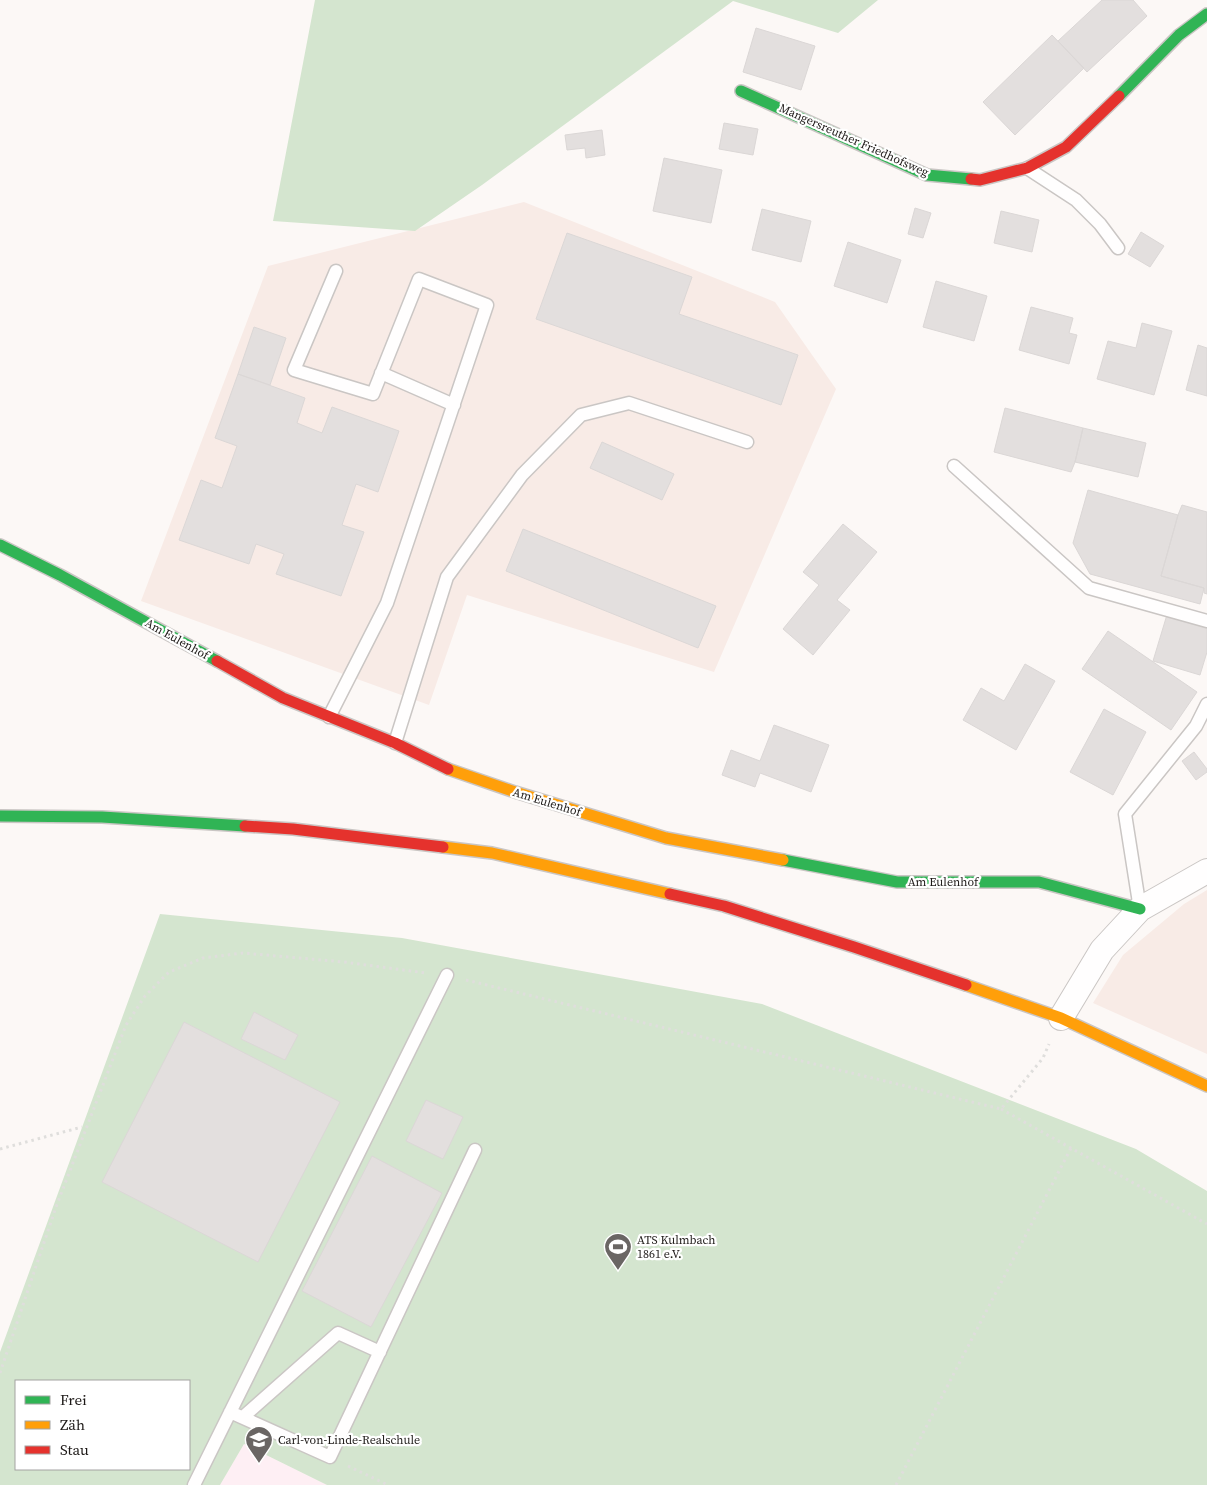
<svg xmlns="http://www.w3.org/2000/svg" width="1207" height="1485" viewBox="0 0 1207 1485" font-family="'Source Serif 4',serif">
<style>
.built{fill:#f8ebe6}
.education{fill:#feeff4}
.green{fill:#d4e5cf;fill-rule:evenodd}
.building{fill:#e3dfde;stroke:#dbd7d6}
.lines{fill:none;stroke-linecap:round;stroke-linejoin:round}
.lane-casing{stroke:#cac6c4;stroke-width:15}
.street-casing{stroke:#cac6c4;stroke-width:26}
.fast-casing{stroke:#cac6c4;stroke-width:14}
.slow-casing{stroke:#cac6c4;stroke-width:14}
.jam-casing{stroke:#cac6c4;stroke-width:14}
.path{stroke:#dfdedc;stroke-width:3;stroke-dasharray:2.5 4;stroke-linecap:butt}
.lane{stroke:#fffefe;stroke-width:12}
.street{stroke:#fffefe;stroke-width:24}
.fast{stroke:#30b455;stroke-width:11}
.slow{stroke:#ff9f0a;stroke-width:11}
.jam{stroke:#e5322d;stroke-width:11}
.labels{text-anchor:middle;stroke-width:4.5;stroke-linejoin:round;paint-order:stroke}
.street-label{font-size:12px;fill:#1c1816;stroke:#fff}
.poi-label{font-size:12px;fill:#1c1816;stroke:#fff;text-anchor:start}
</style>
<rect width="100%" height="100%" fill="#fcf8f6"/>
<!-- built -->
<path class="built" d="M 524,202 L 775,302 L 836,389 L 714,672 L 467,595 L 429,705 L 141,601 L 268,266 Z
M 1207,890 L 1207,1054 L 1093,1003 L 1123,955 L 1184,904 Z"/>
<!-- education -->
<path class="education" d="M 244,1444 L 327,1485 L 220,1485 Z"/>
<!-- green -->
<path class="green" d="M 315,0 L 878,0 L 838,33 L 733,1 L 482,185 L 415,231 L 273,221 Z
M 160,914 L 402,938 L 762,1004 L 1136,1149 L 1207,1191 L 1207,1485 L 327,1485 L 244,1444 L 220,1485 L 0,1485 L 0,1352 ZM 16,1381 L 189,1381 L 189,1469 L 16,1469 Z"/>
<!-- building -->
<path class="building" d="M 1102,0 L 1133,0 L 1147,16 L 1087,72 L 1058,41 Z
M 756,28 L 815,46 L 801,90 L 743,72 Z
M 1052,35 L 1084,68 L 1015,135 L 983,102 Z
M 724,123 L 758,129 L 753,155 L 719,149 Z
M 602,130 L 605,155 L 586,158 L 585,148 L 567,150 L 565,135 Z
M 664,158 L 722,170 L 711,223 L 653,211 Z
M 915,208 L 931,213 L 923,238 L 908,234 Z
M 762,209 L 811,221 L 801,262 L 752,250 Z
M 1001,211 L 1039,220 L 1032,252 L 994,243 Z
M 1141,232 L 1164,246 L 1150,267 L 1128,254 Z
M 567,233 L 692,277 L 679,314 L 798,355 L 781,405 L 536,319 Z
M 848,242 L 901,260 L 887,303 L 834,286 Z
M 936,281 L 987,296 L 974,341 L 923,327 Z
M 1031,307 L 1073,318 L 1069,333 L 1077,335 L 1069,364 L 1019,350 Z
M 1142,323 L 1172,331 L 1154,395 L 1097,379 L 1108,341 L 1136,348 Z
M 254,327 L 286,338 L 270,385 L 238,374 Z
M 1198,345 L 1207,348 L 1207,396 L 1186,390 Z
M 238,374 L 305,398 L 297,423 L 322,433 L 332,407 L 399,431 L 378,492 L 356,484 L 342,525 L 364,532 L 341,596 L 276,574 L 284,554 L 256,544 L 249,564 L 179,540 L 201,480 L 222,488 L 237,446 L 215,438 Z
M 1005,408 L 1083,428 L 1075,462 L 1071,472 L 994,452 Z
M 1083,428 L 1146,443 L 1138,477 L 1075,462 Z
M 602,442 L 674,474 L 662,500 L 590,468 Z
M 1088,490 L 1178,515 L 1161,576 L 1204,588 L 1200,604 L 1090,574 L 1073,543 Z
M 1182,505 L 1207,512 L 1207,594 L 1204,593 L 1204,588 L 1161,576 L 1178,515 Z
M 843,524 L 877,552 L 837,600 L 850,610 L 813,655 L 783,629 L 819,585 L 803,572 Z
M 523,529 L 716,606 L 698,648 L 506,571 Z
M 1169,608 L 1207,620 L 1207,652 L 1200,675 L 1153,661 Z
M 1108,631 L 1197,692 L 1171,730 L 1082,669 Z
M 1025,664 L 1055,681 L 1016,750 L 963,720 L 981,688 L 1004,701 Z
M 1104,709 L 1146,732 L 1113,795 L 1070,772 Z
M 774,725 L 829,745 L 811,792 L 760,773 L 755,787 L 722,775 L 731,750 L 760,761 Z
M 1194,752 L 1207,769 L 1207,772 L 1196,780 L 1182,761 Z
M 254,1012 L 298,1035 L 285,1060 L 241,1039 Z
M 184,1022 L 340,1102 L 258,1262 L 102,1182 Z
M 426,1100 L 463,1117 L 443,1159 L 406,1141 Z
M 372,1156 L 442,1193 L 371,1327 L 302,1291 Z"/>
<g class="lines">
<defs>
<path id="lane" d="M 1027,168 L 1076,200 L 1100,224 L 1118,248
M 381,373 L 454,405
M 954,466 L 1089,588 L 1207,621
M 329,717 L 387,603 L 487,305 L 419,279 L 373,394 L 294,370 L 336,271
M 395,743 L 447,577 L 522,475 L 581,415 L 629,403 L 747,442
M 1140,909 L 1125,814 L 1196,726 L 1207,704
M 230,1412 L 330,1457 L 475,1150
M 243,1417 L 338,1333 L 380,1352
M 194,1485 L 447,975"/>
<path id="street" d="M 1061,1018 L 1102,950 L 1140,909 L 1207,871"/>
<path id="fast" d="M 741,91 L 927,175 L 971,179
M 1119,96 L 1179,35 L 1207,14
M 0,545 L 60,575 L 217,661
M 0,816 L 102,817 L 245,826
M 783,860 L 897,882 L 1039,882 L 1140,909"/>
<path id="slow" d="M 448,769 L 515,792 L 666,838 L 783,860
M 443,847 L 492,853 L 670,894
M 966,985 L 1061,1018 L 1207,1086"/>
<path id="jam" d="M 971,179 L 980,180 L 1027,168 L 1066,147 L 1119,96
M 217,661 L 283,698 L 395,743 L 448,769
M 245,826 L 293,829 L 443,847
M 670,894 L 724,906 L 854,947 L 966,985"/>
</defs>
<!-- lane casing -->
<use href="#lane" class="lane-casing"/>
<!-- street casing -->
<use href="#street" class="street-casing"/>
<!-- fast casing -->
<use href="#fast" class="fast-casing"/>
<!-- slow casing -->
<use href="#slow" class="slow-casing"/>
<!-- jam casing -->
<use href="#jam" class="jam-casing"/>
<!-- path -->
<path class="path" d="M 466,980 L 1001,1109 L 1043,1058 L 1049,1044
M 1001,1109 L 1207,1224
M 0,1149 L 82,1127
M 0,1373 L 56,1207 L 126,1025 L 145,996 L 169,972 L 203,958 L 243,953 L 344,962 L 426,973
M 348,1466 L 388,1485
M 896,1485 L 1071,1148"/>
<!-- lane -->
<use href="#lane" class="lane"/>
<!-- street -->
<use href="#street" class="street"/>
<!-- fast -->
<use href="#fast" class="fast"/>
<!-- slow -->
<use href="#slow" class="slow"/>
<!-- jam -->
<use href="#jam" class="jam"/>
</g>
<!-- icons -->
<defs>
<symbol id="stadium-pin" viewBox="-11 -11 22 30"><path d="M0 17L-7.5 6A9.5 9.5 0 1 1 7.5 6Z" fill="#6a6664" stroke="#fff"/><path d="M0-5a6.5 5 0 1 0 0 10a6.5 5 0 1 0 0-10ZM-3.5-1.8h7v3.6h-7Z" fill="#fff"/></symbol>
<symbol id="school-pin" viewBox="-11 -11 22 30"><path d="M0 17L-7.5 6A9.5 9.5 0 1 1 7.5 6Z" fill="#6a6664" stroke="#fff"/><path d="M0-5L7-2L0 1L-7-2ZM-4 1L0 2.5L4 1V4Q0 6-4 4Z" fill="#fff"/></symbol>
</defs>
<g fill-rule="evenodd">
<use href="#stadium-pin" x="602" y="1231" width="32" height="43"/>
<use href="#school-pin" x="243" y="1424" width="32" height="43"/>
</g>
<g class="labels">
<!-- street labels -->
<g class="street-label">
<text transform="translate(854 140) rotate(24)" y="4">Mangersreuther Friedhofsweg</text>
<text transform="translate(177 639) rotate(29)" y="4">Am Eulenhof</text>
<text transform="translate(547 802) rotate(17)" y="4">Am Eulenhof</text>
<text x="943" y="886">Am Eulenhof</text>
</g>
<!-- poi labels -->
<g class="poi-label">
<text x="637" y="1244">ATS Kulmbach<tspan x="637" dy="14">1861 e.V.</tspan></text>
<text x="278" y="1444">Carl-von-Linde-Realschule</text>
</g>
</g>
<!-- legend -->
<rect x="15" y="1380" width="175" height="90" fill="#ffffff" stroke="#a4a3a2"/>
<rect x="25" y="1396" width="25" height="8" fill="#30b455" stroke="#a4a3a2"/>
<text x="60" y="1405" font-size="15" fill="#1c1816">Frei</text>
<rect x="25" y="1421" width="25" height="8" fill="#ff9f0a" stroke="#a4a3a2"/>
<text x="60" y="1430" font-size="15" fill="#1c1816">Zäh</text>
<rect x="25" y="1446" width="25" height="8" fill="#e5322d" stroke="#a4a3a2"/>
<text x="60" y="1455" font-size="15" fill="#1c1816">Stau</text>
</svg>
